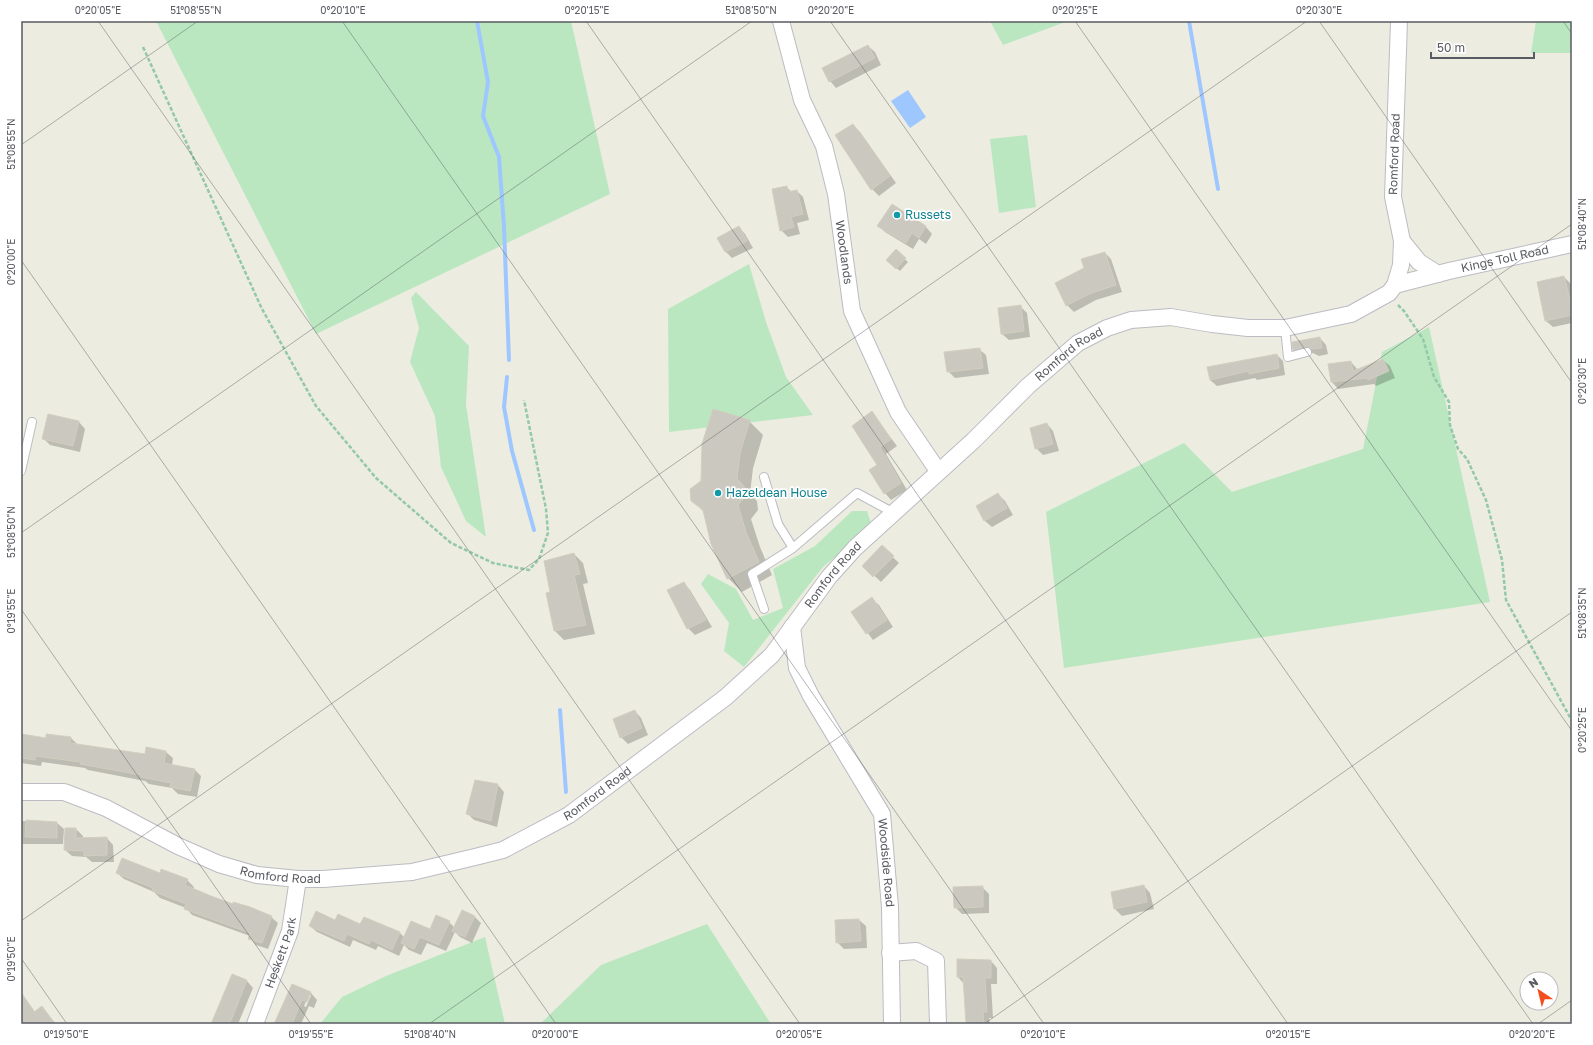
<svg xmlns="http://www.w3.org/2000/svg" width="1593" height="1045" viewBox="0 0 1593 1045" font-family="'Golos Text',sans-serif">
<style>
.green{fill:#bae7c0}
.water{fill:#9ec7ff}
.shadow{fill:#0003;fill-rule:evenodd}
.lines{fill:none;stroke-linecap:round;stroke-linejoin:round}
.stream{stroke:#9ec7ff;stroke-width:4}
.building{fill:#cac8bf;stroke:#d2cfbe}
.service-casing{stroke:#bbbcc3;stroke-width:10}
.minor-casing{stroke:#bbbcc3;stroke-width:18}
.path{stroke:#93c8a9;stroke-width:2.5;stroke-dasharray:4 2;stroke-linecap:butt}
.service{stroke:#fff;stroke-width:8}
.minor{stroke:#fff;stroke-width:16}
.ticks{fill:none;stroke:#595b62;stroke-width:1;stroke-opacity:0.45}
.culture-dot{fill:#0f9aa8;stroke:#fff;stroke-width:1.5}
.labels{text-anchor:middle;stroke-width:3.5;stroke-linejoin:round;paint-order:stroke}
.street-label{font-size:12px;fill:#595b62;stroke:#fff}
.culture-label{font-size:12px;fill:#0d838f;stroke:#fff;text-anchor:start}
.neatline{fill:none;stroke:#595b62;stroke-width:1.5}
.ticks-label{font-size:10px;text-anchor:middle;fill:#595b62}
</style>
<rect width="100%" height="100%" fill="#edece0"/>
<!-- green -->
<path class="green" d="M 156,21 L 571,21 L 610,194 L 316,334 Z
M 990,21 L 1068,21 L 1003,45 Z
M 1536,21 L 1572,21 L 1572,53 L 1531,53 Z
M 1027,135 L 1036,207 L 999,213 L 990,139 Z
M 749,264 L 766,322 L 786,377 L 813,415 L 669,432 L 668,309 Z
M 416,292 L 469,346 L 466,405 L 486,537 L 466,521 L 441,467 L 435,416 L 410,362 L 419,328 L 411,298 Z
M 1429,327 L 1490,602 L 1064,668 L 1046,512 L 1184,443 L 1232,492 L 1363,449 L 1382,352 Z
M 852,511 L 867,511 L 872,526 L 823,567 L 744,667 L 724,651 L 729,623 L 701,584 L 708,574 L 736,589 L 753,620 L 783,608 L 773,569 L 815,546 Z
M 707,924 L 771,1024 L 540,1024 L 601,965 Z
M 485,937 L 505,1024 L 320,1024 L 342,997 L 386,976 Z"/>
<!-- water -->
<path class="water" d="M 908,90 L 926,117 L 910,128 L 891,101 Z"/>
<!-- shadow -->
<path class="shadow" d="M 868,46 L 875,52 L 881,65 L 836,88 L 830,81 Z
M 853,125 L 860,132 L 896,183 L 879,196 L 872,189 Z
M 786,187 L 792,192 L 797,191 L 803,197 L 809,220 L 797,223 L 800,234 L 788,237 L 781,230 Z
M 892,205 L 926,227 L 932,234 L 926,244 L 919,239 L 913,249 L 885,232 L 879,226 Z
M 739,227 L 745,234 L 753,248 L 732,258 L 726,252 L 718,238 Z
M 896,251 L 908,262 L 900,271 L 887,260 Z
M 1105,253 L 1111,259 L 1122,292 L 1096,300 L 1074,312 L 1067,305 L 1056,284 L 1086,268 Z
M 1564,277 L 1571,284 L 1572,289 L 1572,323 L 1553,327 L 1546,321 L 1538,283 Z
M 1020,306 L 1027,313 L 1030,337 L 1009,340 L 1002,334 Z
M 1320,338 L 1326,345 L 1328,354 L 1319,356 L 1313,353 L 1300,356 L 1294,350 Z
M 979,349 L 986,355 L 989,374 L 955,378 L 948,371 Z
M 1277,355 L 1283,361 L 1285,375 L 1257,380 L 1255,378 L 1217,386 L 1210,380 Z
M 1383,360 L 1390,366 L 1395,378 L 1376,386 L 1374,384 L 1338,389 L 1332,382 L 1351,362 L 1358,370 Z
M 872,413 L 897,446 L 886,454 L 907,490 L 891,500 L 885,493 L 879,465 Z
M 749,421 L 763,435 L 753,468 L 750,494 L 757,501 L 758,510 L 751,519 L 760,547 L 772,575 L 742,592 L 728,578 L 705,513 L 692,500 L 702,481 Z
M 79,422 L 85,429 L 80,452 L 50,445 L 43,438 Z
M 1047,424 L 1053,431 L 1059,451 L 1043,455 L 1036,448 Z
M 998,494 L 1005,501 L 1013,515 L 992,527 L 985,521 L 977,506 Z
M 882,547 L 899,563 L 881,582 L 864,566 Z
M 574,554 L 583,563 L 588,583 L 583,584 L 595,634 L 564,640 L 555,631 L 551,593 Z
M 684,583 L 690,590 L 712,627 L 695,635 L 688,628 Z
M 872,599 L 879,605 L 893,627 L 873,640 L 852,612 Z
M 635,711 L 641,718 L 648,735 L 628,744 L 621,737 Z
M 21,735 L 46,739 L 71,738 L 78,745 L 146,756 L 147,748 L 166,752 L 173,758 L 172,765 L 194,769 L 201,776 L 197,797 L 178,794 L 172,788 L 149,784 L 145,781 L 88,770 L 85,768 L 42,762 L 41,766 L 21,763 Z
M 498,785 L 504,792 L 497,827 L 474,820 L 467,813 Z
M 21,821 L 57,823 L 64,829 L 63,844 L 21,844 Z
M 66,829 L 76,829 L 83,836 L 83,839 L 107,838 L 113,845 L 114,862 L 92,862 L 86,857 L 72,856 L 65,850 Z
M 117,873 L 160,874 L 187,880 L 194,887 L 193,890 L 211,897 L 271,917 L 278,923 L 268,949 L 256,945 L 250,938 L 250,936 L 192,915 L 186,908 L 160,898 L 154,892 L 124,879 Z
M 1144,886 L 1150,893 L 1154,909 L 1122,916 L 1115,909 L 1112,893 Z
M 982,887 L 989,894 L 989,913 L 962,914 L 955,907 Z
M 475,917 L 481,923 L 472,943 L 460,937 L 455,932 L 446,951 L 427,943 L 421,955 L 409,950 L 404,945 L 399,956 L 378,946 L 376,950 L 353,940 L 350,947 L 317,932 L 310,926 L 361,925 L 364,918 L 400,933 L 405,938 L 430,931 L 449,922 L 454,927 Z
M 859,920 L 866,926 L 867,948 L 844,949 L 837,942 Z
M 991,961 L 997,968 L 997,984 L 991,984 L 993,1018 L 989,1018 L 990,1024 L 967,1024 L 964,984 L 958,977 Z
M 247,981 L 253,988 L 238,1024 L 212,1024 Z
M 293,985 L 311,993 L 317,1000 L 314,1008 L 309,1006 L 301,1024 L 275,1024 ZM 309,995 L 311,995 L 306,1007 L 304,1006 Z
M 21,992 L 35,1012 L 42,1007 L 56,1024 L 38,1024 L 21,1017 Z"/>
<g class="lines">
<!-- stream -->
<path class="stream" d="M 477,21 L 488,82 L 483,116 L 499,157 L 504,227 L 509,360
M 1189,21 L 1218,189
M 507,377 L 504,407 L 512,451 L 534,530
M 560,710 L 566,792"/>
</g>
<!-- building -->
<path class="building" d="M 868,45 L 875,58 L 829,82 L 822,68 Z
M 853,124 L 890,176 L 871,190 L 835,135 Z
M 787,186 L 788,192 L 797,190 L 803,214 L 791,217 L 794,227 L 780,231 L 772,189 Z
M 892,204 L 926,226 L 919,238 L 912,233 L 906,243 L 877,226 Z
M 739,226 L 747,241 L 725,252 L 717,238 Z
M 896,249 L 906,258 L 896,269 L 886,260 Z
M 1105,252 L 1116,285 L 1089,294 L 1066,306 L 1055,283 L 1084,268 L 1081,259 Z
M 1564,276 L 1571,303 L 1572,303 L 1572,315 L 1545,321 L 1537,282 Z
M 1021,305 L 1024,331 L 1001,334 L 998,308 Z
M 1320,337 L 1322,348 L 1312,349 L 1306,347 L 1293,350 L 1292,342 Z
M 980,348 L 983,368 L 947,372 L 944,352 Z
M 1277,354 L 1279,368 L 1249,374 L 1249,371 L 1210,380 L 1207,367 Z
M 1383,359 L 1389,371 L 1368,380 L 1367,378 L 1331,382 L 1328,364 L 1351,361 L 1353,371 Z
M 713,409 L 750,420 L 740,453 L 737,479 L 744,486 L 745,497 L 738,505 L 746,532 L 759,562 L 727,579 L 711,544 L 703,510 L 691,501 L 690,489 L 701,481 L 702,444 Z
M 872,411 L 891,439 L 880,447 L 901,483 L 884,494 L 869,470 L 877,465 L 852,426 Z
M 48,414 L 79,421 L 73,446 L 42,439 Z
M 1047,423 L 1053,444 L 1035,449 L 1030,428 Z
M 998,493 L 1007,508 L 984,521 L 976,506 Z
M 882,545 L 894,556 L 873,577 L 862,566 Z
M 574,553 L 580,574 L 574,575 L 586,625 L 554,631 L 546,593 L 550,592 L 544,561 Z
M 684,582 L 706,620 L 687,629 L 667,590 Z
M 872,597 L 887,620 L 866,634 L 851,612 Z
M 635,710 L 642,728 L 620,738 L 613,719 Z
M 21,734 L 46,738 L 46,734 L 71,737 L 70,743 L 145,754 L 146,747 L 166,751 L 164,763 L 195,769 L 190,791 L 170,787 L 171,783 L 141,777 L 141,775 L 80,764 L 81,762 L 35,756 L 35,760 L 21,758 Z
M 475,780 L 498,784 L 491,821 L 466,814 Z
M 26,820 L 57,822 L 57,838 L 25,837 Z
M 65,828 L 76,828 L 76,838 L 107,837 L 107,855 L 84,856 L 84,851 L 64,850 Z
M 122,858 L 160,873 L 161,869 L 188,879 L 185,885 L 211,896 L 233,904 L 233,902 L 250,907 L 272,916 L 262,943 L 248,939 L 250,933 L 184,909 L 186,904 L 152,891 L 153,888 L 116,873 Z
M 1144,885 L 1147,902 L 1114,909 L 1111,892 Z
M 983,886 L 983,907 L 954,908 L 953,887 Z
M 462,910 L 475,916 L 465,937 L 452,931 Z
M 316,911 L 335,920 L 338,914 L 360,924 L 364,917 L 400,932 L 392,950 L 371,940 L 369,944 L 347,934 L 344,941 L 309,926 Z
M 436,915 L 450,921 L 439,945 L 420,937 L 414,949 L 401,943 L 411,921 L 430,929 Z
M 859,919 L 861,941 L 836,943 L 835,920 Z
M 957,959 L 991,960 L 991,978 L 985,978 L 987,1012 L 983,1012 L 984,1024 L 966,1024 L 963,977 L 957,977 Z
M 232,974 L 247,980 L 233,1016 L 229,1024 L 211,1024 Z
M 292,984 L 311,992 L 307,1002 L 302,1000 L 292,1024 L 274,1024 Z
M 21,993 L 34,1012 L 42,1006 L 55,1024 L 21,1024 Z"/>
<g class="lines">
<defs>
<path id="service" d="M 1285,328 L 1288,357 L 1307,352
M 21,471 L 32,422
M 764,477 L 778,524 L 793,548 L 857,493 L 894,513
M 764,609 L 752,574 L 793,548"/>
<g id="minor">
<path id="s1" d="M 781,21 L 802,100 L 824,146 L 836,194 L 852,311 L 898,412 L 938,471"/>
<path d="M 1402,241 L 1419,262 L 1438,274"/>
<path id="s2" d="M 1395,285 L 1449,271 L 1572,244"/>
<path id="s3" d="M 792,627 L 797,668 L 811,696 L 882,814 L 890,907 L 892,1024"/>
<path id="s4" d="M 21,792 L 64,792 L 106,808 L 178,846 L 219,864 L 257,875 L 298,879 L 323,879 L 412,872 L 475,857 L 503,850 L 569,815 L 726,697 L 772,655 L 829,577 L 855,548 L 974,440 L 1028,386 L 1078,343 L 1107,328 L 1131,320 L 1171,317 L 1212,324 L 1248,328 L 1285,328 L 1351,314 L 1389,293 L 1395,285 L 1401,265 L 1402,241 L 1393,197 L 1399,21"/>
<path d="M 890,953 L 916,951 L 936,961 L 938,1024"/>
<path id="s5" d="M 255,1024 L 290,931 L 298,879"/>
</g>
</defs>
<!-- service casing -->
<use href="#service" class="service-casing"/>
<!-- minor casing -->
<use href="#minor" class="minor-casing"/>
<!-- path -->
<path class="path" d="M 143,47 L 262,309 L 316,406 L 376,478 L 451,543 L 493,563 L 529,570 L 539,559 L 548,533 L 546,509 L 524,400
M 1398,305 L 1404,311 L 1423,339 L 1434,377 L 1449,402 L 1450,425 L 1458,449 L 1467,459 L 1486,500 L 1502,560 L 1506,600 L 1572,721"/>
<!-- service -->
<use href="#service" class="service"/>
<!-- minor -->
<use href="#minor" class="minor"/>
</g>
<!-- ticks -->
<path class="ticks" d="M 98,21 L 800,1024M 342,21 L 1044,1024M 586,21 L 1288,1024M 830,21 L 1533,1024M 1075,21 L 1572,731M 1319,21 L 1572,383M 1563,21 L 1572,34M 21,145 L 198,21M 21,260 L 556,1024M 21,533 L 752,21M 21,609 L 311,1024M 21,921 L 1307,21M 21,958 L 67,1024M 429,1024 L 1572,224M 984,1024 L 1572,612M 1538,1024 L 1572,1000"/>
<!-- markers -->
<g class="culture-dot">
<circle cx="897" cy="215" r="4"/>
<circle cx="718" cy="493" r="4"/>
</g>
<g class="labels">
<!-- street labels -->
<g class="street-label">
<text dy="4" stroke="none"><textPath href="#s4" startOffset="1741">Romford Road</textPath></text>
<text dy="4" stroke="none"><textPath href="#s1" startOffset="241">Woodlands</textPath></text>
<text dy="4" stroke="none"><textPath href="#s2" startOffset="113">Kings Toll Road</textPath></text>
<text dy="4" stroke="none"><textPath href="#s4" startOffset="1261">Romford Road</textPath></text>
<text dy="4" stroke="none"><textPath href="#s4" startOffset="937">Romford Road</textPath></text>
<text dy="4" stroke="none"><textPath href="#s4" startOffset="613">Romford Road</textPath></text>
<text dy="4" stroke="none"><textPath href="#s3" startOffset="259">Woodside Road</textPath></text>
<text dy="4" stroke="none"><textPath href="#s4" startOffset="277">Romford Road</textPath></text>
<text dy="4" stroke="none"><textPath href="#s5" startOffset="76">Heskett Park</textPath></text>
</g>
<!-- culture labels -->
<g class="culture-label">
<text x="905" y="219">Russets</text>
<text x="726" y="497">Hazeldean House</text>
</g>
</g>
<!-- border -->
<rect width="1593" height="1045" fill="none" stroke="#ffffff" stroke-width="44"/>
<!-- north arrow -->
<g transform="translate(1539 991) rotate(325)"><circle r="19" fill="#ffffff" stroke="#bdbdc0"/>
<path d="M0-3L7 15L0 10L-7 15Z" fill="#f44e1e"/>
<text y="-6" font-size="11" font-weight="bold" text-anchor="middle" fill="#595b62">N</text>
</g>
<!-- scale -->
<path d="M1431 52v6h103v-6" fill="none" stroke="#595b62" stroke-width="2"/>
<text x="1437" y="52" font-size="12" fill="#595b62" stroke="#ffffff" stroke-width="3" paint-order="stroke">50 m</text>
<rect x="22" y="22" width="1549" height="1001" class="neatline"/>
<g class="ticks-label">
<text x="98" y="14">0°20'05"E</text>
<text x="196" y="14">51°08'55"N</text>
<text x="343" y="14">0°20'10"E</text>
<text x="587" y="14">0°20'15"E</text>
<text x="751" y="14">51°08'50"N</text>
<text x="831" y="14">0°20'20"E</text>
<text x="1075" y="14">0°20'25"E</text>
<text x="1319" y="14">0°20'30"E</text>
<text transform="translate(11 144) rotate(-90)" y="4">51°08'55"N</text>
<text transform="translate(1582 224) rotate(-90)" y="4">51°08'40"N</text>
<text transform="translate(11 262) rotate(-90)" y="4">0°20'00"E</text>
<text transform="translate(1582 381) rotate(-90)" y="4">0°20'30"E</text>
<text transform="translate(11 532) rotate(-90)" y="4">51°08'50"N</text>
<text transform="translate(11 611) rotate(-90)" y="4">0°19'55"E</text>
<text transform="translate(1582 613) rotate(-90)" y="4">51°08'35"N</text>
<text transform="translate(1582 730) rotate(-90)" y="4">0°20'25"E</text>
<text transform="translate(11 959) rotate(-90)" y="4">0°19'50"E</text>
<text x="66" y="1038">0°19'50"E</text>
<text x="311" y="1038">0°19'55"E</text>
<text x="430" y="1038">51°08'40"N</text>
<text x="555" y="1038">0°20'00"E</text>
<text x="799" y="1038">0°20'05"E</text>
<text x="1043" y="1038">0°20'10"E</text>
<text x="1288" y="1038">0°20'15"E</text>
<text x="1532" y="1038">0°20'20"E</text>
</g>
</svg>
